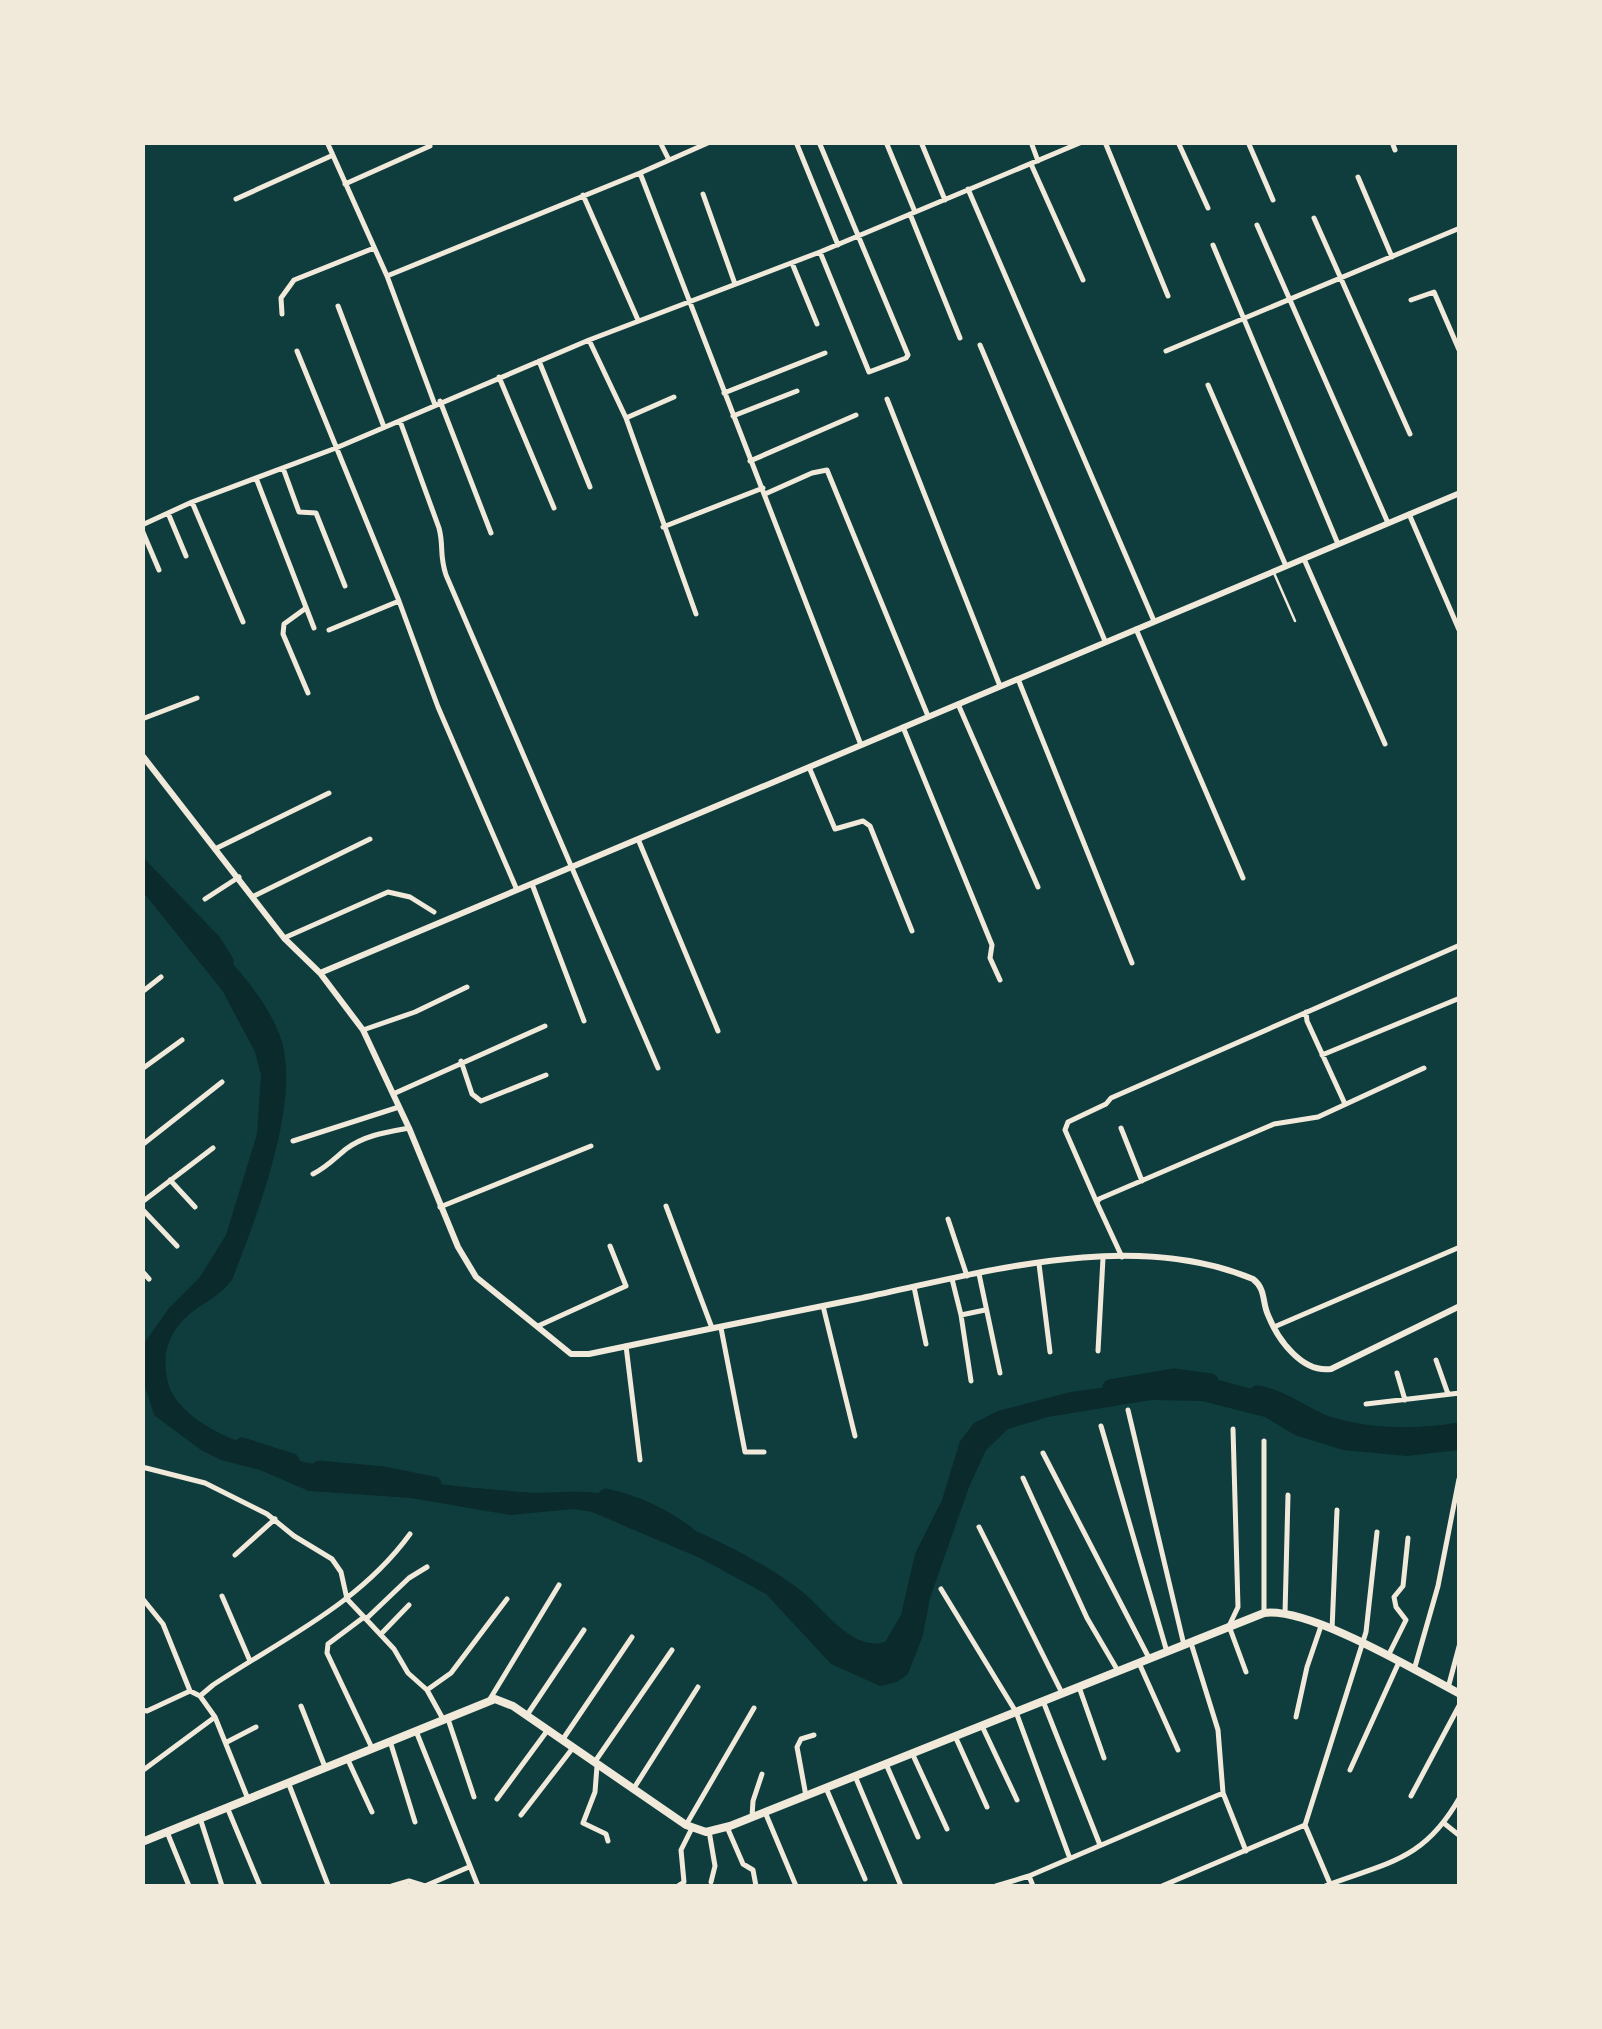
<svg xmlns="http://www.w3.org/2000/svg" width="1602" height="2029" viewBox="0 0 1602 2029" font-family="Rubik,sans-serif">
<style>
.water{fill:#0a2a2b}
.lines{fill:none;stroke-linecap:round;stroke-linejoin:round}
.river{stroke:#0a2a2b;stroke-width:15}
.service{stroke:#f1e9da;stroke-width:2.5}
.minor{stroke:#f1e9da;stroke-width:5}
.tertiary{stroke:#f1e9da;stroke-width:6}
.primary{stroke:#f1e9da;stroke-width:8}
</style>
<rect width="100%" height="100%" fill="#0f3d3e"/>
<!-- water -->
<path class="water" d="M 143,862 C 161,880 175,902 192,921 C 224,954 263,991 280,1036 C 303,1100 256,1218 232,1280 C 211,1307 185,1305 169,1342 C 165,1351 165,1362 166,1372 C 172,1467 447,1485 520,1492 C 556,1495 590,1486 624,1500 C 684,1526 747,1550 799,1589 C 823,1607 851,1652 885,1642 L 901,1615 L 915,1554 L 942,1500 L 960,1441 L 974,1423 L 998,1411 L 1070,1392 L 1187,1377 L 1211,1378 L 1264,1392 L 1310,1417 L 1376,1437 L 1459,1428 L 1459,1450 L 1407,1456 L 1343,1450 L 1295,1435 L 1265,1417 L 1202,1401 L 1151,1400 L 1048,1417 L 1008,1429 L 986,1450 L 969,1487 L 930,1598 L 923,1635 L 908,1674 L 897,1682 L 880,1686 L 831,1664 L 766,1594 L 700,1558 L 592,1512 L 574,1509 L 510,1515 L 411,1498 L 309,1491 L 260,1470 L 221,1460 L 201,1450 L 154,1415 L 143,1380 L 145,1342 L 169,1308 L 200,1277 L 226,1235 L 257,1134 L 261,1075 L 255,1052 L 222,990 L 143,892 Z"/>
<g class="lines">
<!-- river -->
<path class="river" d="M 142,867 L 214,942 L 226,961
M 1110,1387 L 1174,1376 L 1211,1381
M 1257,1393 C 1283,1397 1304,1415 1328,1424 C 1370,1437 1417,1437 1460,1430
M 242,1445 L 292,1461
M 319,1468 L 384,1474 L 434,1484
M 606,1496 C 637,1503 663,1515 688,1534"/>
<!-- service -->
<path class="service" d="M 1274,573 L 1295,621"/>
<!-- minor -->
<path class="minor" d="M 327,142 L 387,276
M 660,142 L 669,160
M 710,142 L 640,173 L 861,745
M 796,142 L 838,245
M 819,142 L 908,355 L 906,358 L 869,372 L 820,252
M 886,142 L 915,212
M 921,142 L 945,200
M 1031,142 L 1038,161
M 1105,142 L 1168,296
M 1178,142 L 1208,208
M 1248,142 L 1273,200
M 1392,142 L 1395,150
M 1031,164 L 1083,280
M 1358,177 L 1392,257
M 345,184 L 430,146
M 968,189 L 1154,621
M 703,194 L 735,284
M 583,195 L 638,320
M 236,199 L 331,156
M 910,214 L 960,338
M 1314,218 L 1410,434
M 1257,225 L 1388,523
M 1213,245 L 1338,544
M 792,263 L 817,324
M 1411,300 L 1434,292 L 1460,352
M 338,306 L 384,427
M 282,314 L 281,298 L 294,280 L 374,248
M 589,340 L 626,418 L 696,614
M 980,345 L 1105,641
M 297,351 L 399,601 L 438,707 L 517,890
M 1166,351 L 1460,228
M 539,361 L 590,487
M 499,377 L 554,508
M 1208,385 L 1286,566
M 724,393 L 825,353
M 887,399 L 1000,686
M 440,401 L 491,533
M 435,405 L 387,276 L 640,173
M 733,416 L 797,391
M 626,418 L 674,397
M 400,421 L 439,528 C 444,547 439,554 446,575 L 658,1068
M 750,461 L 856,415
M 283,468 L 299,512 L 316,513 L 345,586
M 256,478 L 314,628
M 765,494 L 812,473 L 827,470 L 928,716
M 192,502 L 243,622
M 168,513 L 186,556
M 1409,514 L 1460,632
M 142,525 L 192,502 L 336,448 L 589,340 L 820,252 L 1082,142
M 663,527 L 763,488
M 142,530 L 159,570
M 1304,559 L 1385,744
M 306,608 L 284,624 L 283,634 L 308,693
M 1136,629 L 1243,878
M 329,630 L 399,601
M 1018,679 L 1132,963
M 958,704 L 1038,887
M 142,719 L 197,698
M 903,727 L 992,945 L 990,958 L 1000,980
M 809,767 L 835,829 L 863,821 L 870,826 L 912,931
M 638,839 L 718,1031
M 217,848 L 329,793
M 532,884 L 584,1021
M 254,896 L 370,839
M 205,899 L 239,877
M 284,938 L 388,892 L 410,897 L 434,912
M 142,992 L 161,977
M 1306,1012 L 1307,1021 L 1345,1104
M 363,1030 L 415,1012 L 467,987
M 1322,1055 L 1460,998
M 461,1061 L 472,1094 L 481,1101 L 546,1075
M 142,1069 L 182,1040
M 393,1094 L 545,1026
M 1121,1128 L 1142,1181
M 293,1141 L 399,1107
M 142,1145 L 222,1082
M 313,1174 C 327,1167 334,1159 346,1149 C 365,1135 387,1132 409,1128
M 170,1180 L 195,1207
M 142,1202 L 213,1148
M 1097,1203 L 1065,1130 L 1068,1122 L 1106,1104 L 1111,1098 L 1460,945
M 666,1206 L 712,1328
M 440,1207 L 591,1146
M 142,1209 L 177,1246
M 948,1219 L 967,1276
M 1122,1257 L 1097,1203 L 1099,1199 L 1274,1124 L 1318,1117 L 1424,1068
M 1039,1264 L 1050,1352
M 142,1271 L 149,1279
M 979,1274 L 1000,1373
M 952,1279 L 961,1315 L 971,1381
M 914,1287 L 926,1344
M 823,1306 L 855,1436
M 961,1315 L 985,1310
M 538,1326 L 626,1286 L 610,1246
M 1274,1327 L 1460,1247
M 721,1328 L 745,1452 L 764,1452
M 626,1346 L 640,1460
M 1098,1351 L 1103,1258
M 1436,1360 L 1448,1394
M 1397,1373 L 1405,1400
M 1366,1404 L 1460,1393
M 1128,1410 L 1184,1645
M 1101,1426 L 1167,1652
M 1233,1429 L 1238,1607 L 1229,1626 L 1246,1672
M 1043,1453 L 1149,1658
M 142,1467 L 205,1483 L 267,1514 L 294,1536 L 332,1559 L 341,1572 L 347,1599 L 364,1617
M 1023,1478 L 1087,1618 L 1118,1671
M 979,1527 L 1062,1693
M 235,1555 L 275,1519
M 941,1589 L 1016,1712 L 1069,1856
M 222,1596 L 250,1661
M 142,1598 L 163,1624 L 190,1691 L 200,1696 L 215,1717
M 1264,1613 L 1264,1441
M 1285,1614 L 1288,1495
M 366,1619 L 409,1578 L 427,1567
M 1332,1630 L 1337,1510
M 381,1634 L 409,1605
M 1191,1643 L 1218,1730 L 1223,1793 L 1246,1851
M 1389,1654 L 1406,1620 L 1396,1607 L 1394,1597 L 1403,1586 L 1408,1538
M 1139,1663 L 1178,1750
M 1414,1670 L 1438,1586 L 1459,1479
M 1079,1687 L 1104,1758
M 1448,1688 L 1460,1643
M 427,1690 L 451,1673 L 507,1599
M 200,1696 L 213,1685 C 284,1638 359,1604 410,1534
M 490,1699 L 559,1585
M 1043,1701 L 1100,1845
M 301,1706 L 325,1767
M 142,1710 L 147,1711 L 190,1691
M 527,1715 L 584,1630
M 1296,1717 L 1307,1667 L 1321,1626
M 448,1719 L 474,1797
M 982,1726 L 1017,1800
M 416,1731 L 478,1886
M 955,1736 L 987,1807
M 563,1739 L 632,1637
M 390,1741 L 415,1822
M 227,1742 L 256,1727
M 372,1748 L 327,1653 L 328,1644 L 364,1617 L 394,1649 L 408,1673 L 427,1690 L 443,1719
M 912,1753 L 947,1829
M 348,1760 L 372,1812
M 594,1763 L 672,1650
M 886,1764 L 918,1837
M 597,1766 L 595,1792 L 583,1823 L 606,1834 L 608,1841
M 1350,1770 L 1399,1662
M 142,1771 L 215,1717 L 248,1799
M 855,1776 L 901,1886
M 288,1782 L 328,1885
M 634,1788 L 698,1687
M 826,1788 L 865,1879
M 806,1796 L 797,1747 L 801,1739 L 814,1735
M 1411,1796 L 1460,1704
M 497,1799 L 547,1731
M 227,1807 L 260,1886
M 765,1812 L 796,1886
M 521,1815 L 572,1749
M 752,1817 L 753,1801 L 762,1774
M 200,1818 L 222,1886
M 1445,1824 L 1460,1836
M 686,1825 L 754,1708
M 727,1827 L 743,1864 L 753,1870 L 756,1886
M 709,1831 L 715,1866 L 711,1882
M 167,1832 L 189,1886
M 1029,1876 L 1033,1886
M 392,1886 L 409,1881 L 425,1886 L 469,1867
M 678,1886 L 684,1882 L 681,1850 L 692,1828
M 996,1886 L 1029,1876 L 1223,1793
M 1162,1886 L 1305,1825
M 1325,1886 C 1388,1862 1424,1861 1460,1797
M 1331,1886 L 1305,1825 L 1366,1632 L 1377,1532"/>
<!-- tertiary -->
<path class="tertiary" d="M 142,755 L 284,938 L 320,973 L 363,1030 L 409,1128 L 458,1247 L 476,1277 L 571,1354 L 589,1354 C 678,1335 768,1317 857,1299 C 982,1273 1130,1228 1253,1279 C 1266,1289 1262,1302 1268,1315 C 1278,1340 1302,1373 1331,1369 L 1460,1306
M 320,973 L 1460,493"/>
<!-- primary -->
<path class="primary" d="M 142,1842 L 495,1699 L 513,1706 L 686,1825 L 706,1832 L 730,1826 L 1264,1613 C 1310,1607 1416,1671 1460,1694"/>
</g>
<!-- border -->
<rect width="1602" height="2029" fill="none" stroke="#f1e9da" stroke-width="290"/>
</svg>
